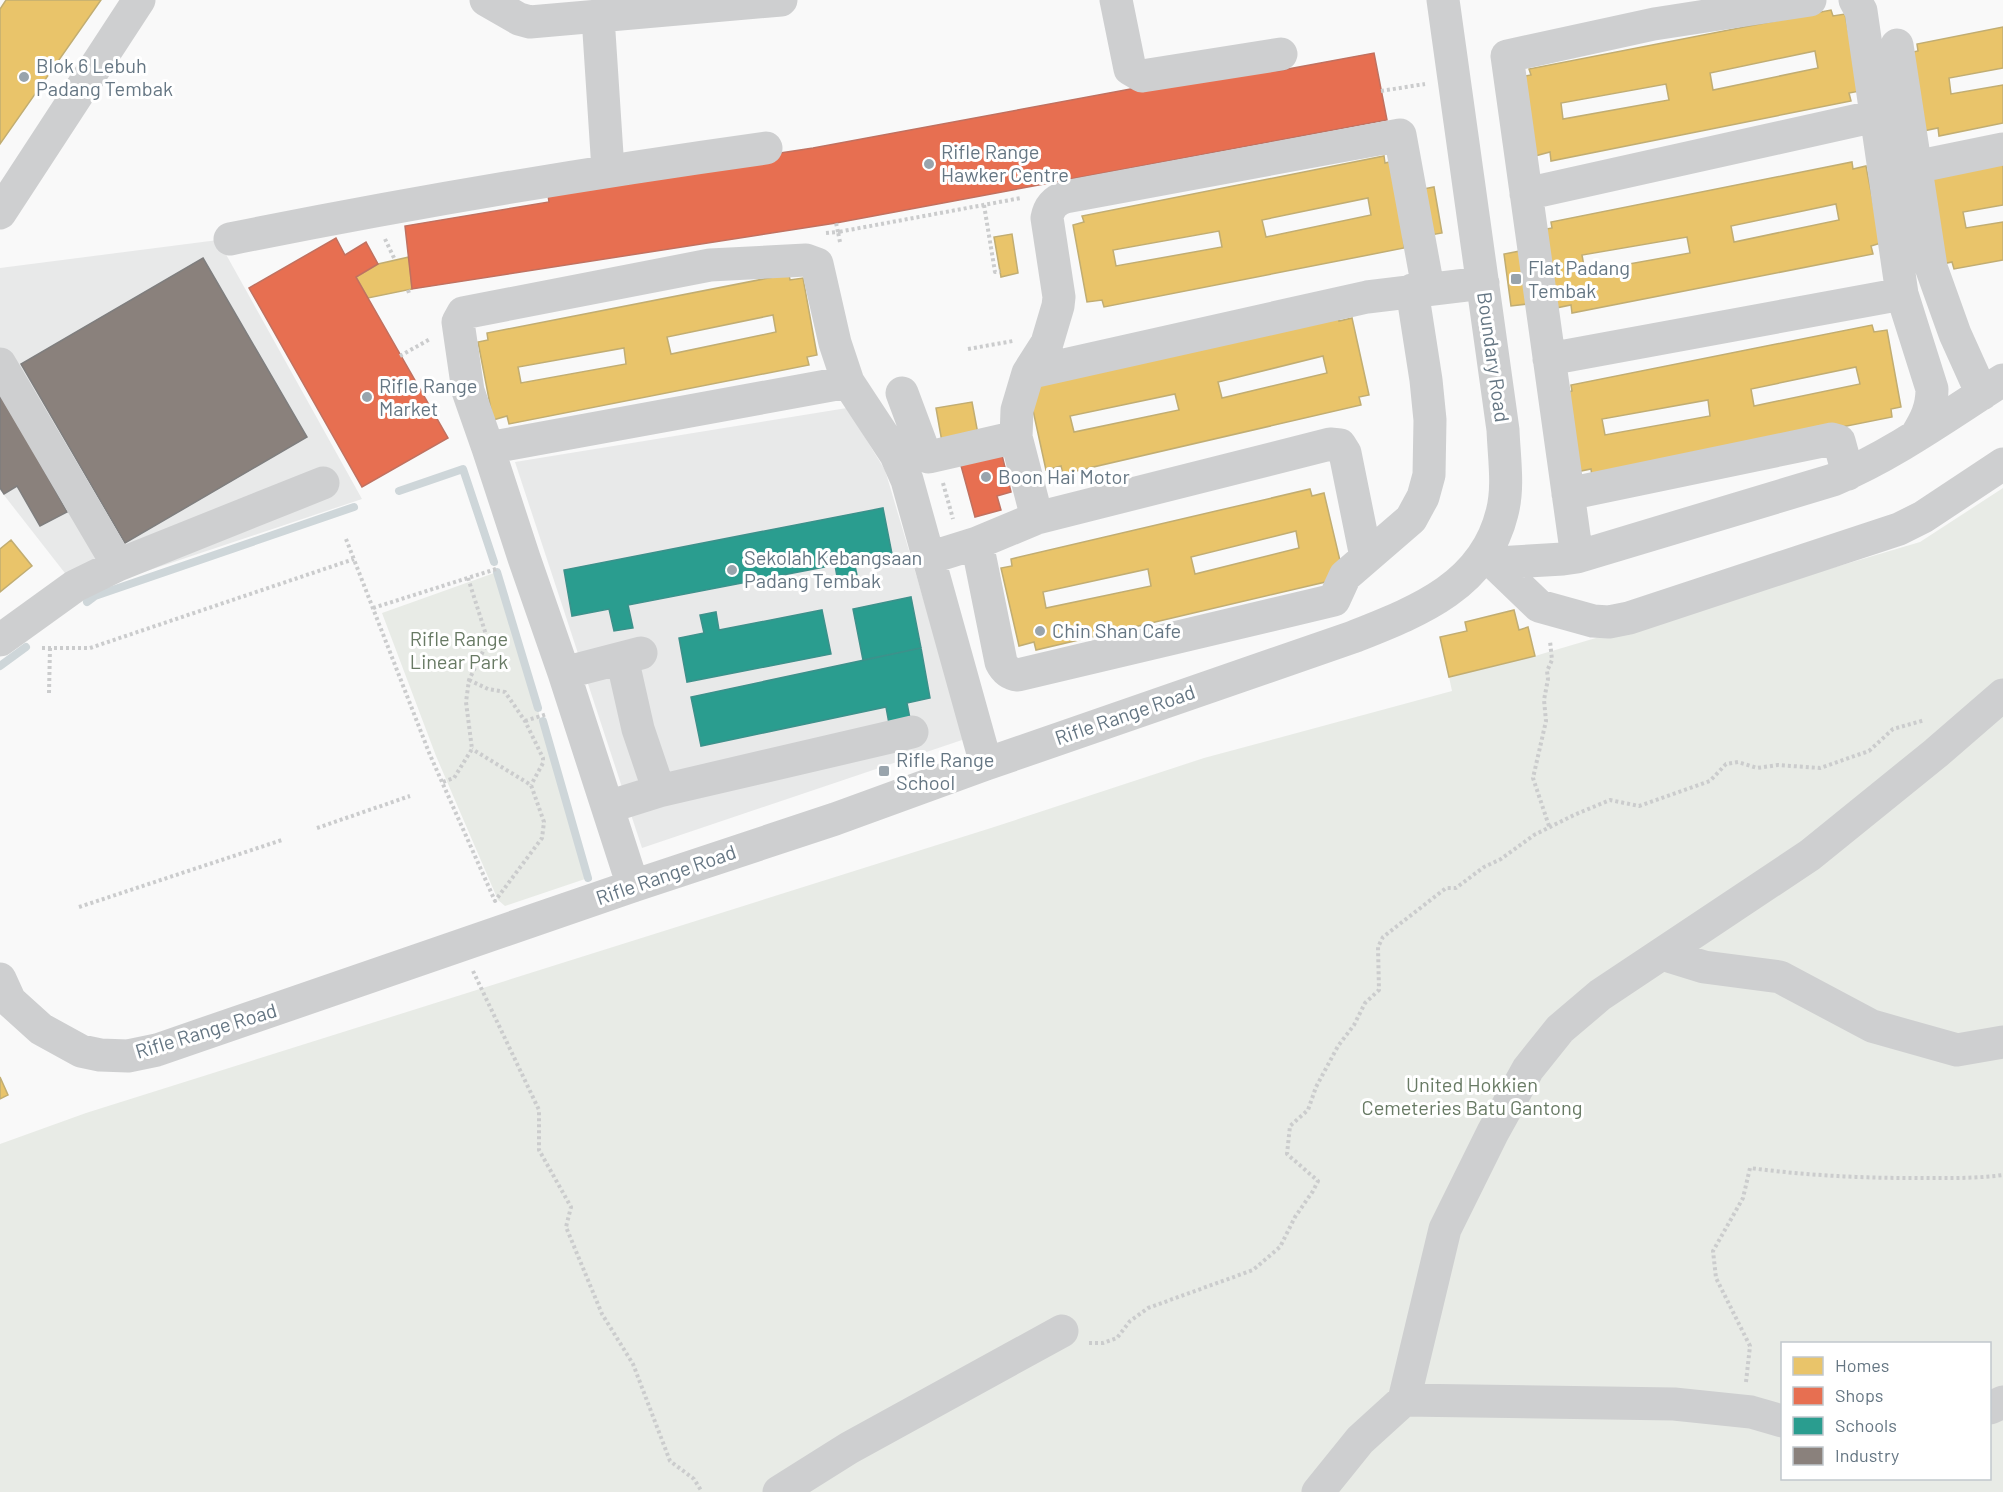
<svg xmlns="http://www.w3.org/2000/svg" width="2003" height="1492" viewBox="0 0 2003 1492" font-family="Barlow,sans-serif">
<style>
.built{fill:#e8e9e9}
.green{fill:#e8ebe6;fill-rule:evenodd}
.homes{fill:#e9c46a;stroke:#c1ad72;stroke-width:1.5;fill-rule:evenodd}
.shops{fill:#e76f51;stroke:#c07160;stroke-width:1.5}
.schools{fill:#2a9d8f;stroke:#3c918b;stroke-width:1.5}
.industry{fill:#8a817c;stroke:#7f7e7e;stroke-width:1.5}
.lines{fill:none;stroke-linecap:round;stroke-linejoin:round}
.stream{stroke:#ced6d9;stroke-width:8}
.path{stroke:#cbcccd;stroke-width:4;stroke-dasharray:3 3;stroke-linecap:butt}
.minor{stroke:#cecfd0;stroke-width:33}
.poi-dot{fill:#99a4ac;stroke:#fff;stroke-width:2}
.labels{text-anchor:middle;stroke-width:6;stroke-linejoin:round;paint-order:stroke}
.poi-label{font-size:20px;fill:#657683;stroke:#fff;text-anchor:start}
.street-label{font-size:20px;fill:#657683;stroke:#fff}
.park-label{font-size:20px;fill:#687a64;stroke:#fff}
</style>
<rect width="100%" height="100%" fill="#f9f9f9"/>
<!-- built -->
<path class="built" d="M 218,240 L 362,499 L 96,588 L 75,586 L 0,490 L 0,268 Z
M 847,408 L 885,470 L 965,739 L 642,848 L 515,462 Z"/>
<!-- green -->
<path class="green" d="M 2003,488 L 2003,1492 L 0,1492 L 0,1144 L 86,1113 L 991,828 L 1204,758 L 1452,691 L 1449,677 L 1535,656 L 1920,542 ZM 1782,1344 L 1990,1344 L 1990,1478 L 1782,1478 Z
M 497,572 L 588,878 L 505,906 L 498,900 L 436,756 L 382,613 Z"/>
<!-- homes -->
<path class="homes" d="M 6,0 L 101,0 L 0,144 L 0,9 Z
M 1831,10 L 1833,16 L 1845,14 L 1860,91 L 1849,93 L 1851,101 L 1551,161 L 1550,152 L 1535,156 L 1520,77 L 1531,75 L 1529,69 ZM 1815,51 L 1818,68 L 1713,90 L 1710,73 ZM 1666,84 L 1669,100 L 1563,119 L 1561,103 Z
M 2003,27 L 2003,68 L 1949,78 L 1951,94 L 2003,85 L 2003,123 L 1939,136 L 1938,128 L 1923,131 L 1908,53 L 1918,51 L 1917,44 Z
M 1384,156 L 1385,163 L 1398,160 L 1404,248 L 1104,307 L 1102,300 L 1087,302 L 1073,225 L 1084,222 L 1082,216 ZM 1368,198 L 1371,215 L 1266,237 L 1262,220 ZM 1219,231 L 1222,247 L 1116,266 L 1113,250 Z
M 1852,162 L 1853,169 L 1866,166 L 1881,243 L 1871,246 L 1873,254 L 1572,313 L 1571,305 L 1556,308 L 1541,230 L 1552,228 L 1551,222 ZM 1836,204 L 1839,220 L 1734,242 L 1731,226 ZM 1687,237 L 1690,253 L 1585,272 L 1582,255 Z
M 2003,164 L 2003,205 L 1963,212 L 1966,228 L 2003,222 L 2003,260 L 1954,269 L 1952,262 L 1938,265 L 1932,178 Z
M 1434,187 L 1442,233 L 1425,236 L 1418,190 Z
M 1012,234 L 1018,273 L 1001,277 L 994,237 Z
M 1520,251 L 1527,304 L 1511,306 L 1504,254 Z
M 409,257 L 412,289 L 368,298 L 356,277 L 378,264 Z
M 789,274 L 790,280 L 803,278 L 817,355 L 807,357 L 809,365 L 509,424 L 507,416 L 493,420 L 478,342 L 488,340 L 487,333 ZM 773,315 L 776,332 L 671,354 L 667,337 ZM 624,348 L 626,364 L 521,383 L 518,367 Z
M 1337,314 L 1339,321 L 1352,318 L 1369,395 L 1359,397 L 1361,405 L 1063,474 L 1061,466 L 1046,470 L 1029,392 L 1038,384 ZM 1323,356 L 1327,373 L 1222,398 L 1218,382 ZM 1175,394 L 1179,410 L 1074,432 L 1070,416 Z
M 1872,325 L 1874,332 L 1887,330 L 1901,407 L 1891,409 L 1892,417 L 1592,477 L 1591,469 L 1576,472 L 1561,394 L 1572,391 L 1571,385 ZM 1856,367 L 1860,384 L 1754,406 L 1751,389 ZM 1708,400 L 1710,416 L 1605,435 L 1602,419 Z
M 972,402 L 978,434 L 942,442 L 936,408 Z
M 1310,489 L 1312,496 L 1324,493 L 1342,569 L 1334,580 L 1036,650 L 1034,642 L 1019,646 L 1001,568 L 1012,566 L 1011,559 ZM 1296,531 L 1299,548 L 1195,574 L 1191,557 ZM 1148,569 L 1151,586 L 1046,608 L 1043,592 Z
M 11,540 L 32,566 L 0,592 L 0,549 Z
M 1514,610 L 1519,630 L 1528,627 L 1535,656 L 1449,677 L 1440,637 L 1467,631 L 1465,622 Z
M 0,1077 L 8,1095 L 0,1099 Z"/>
<!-- shops -->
<path class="shops" d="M 1374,53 L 1387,120 L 836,223 L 412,289 L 405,226 L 549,202 L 547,188 L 813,148 L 1276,62 L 1277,71 Z
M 336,238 L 345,255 L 366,242 L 378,264 L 356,277 L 448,438 L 362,487 L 249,288 Z
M 1001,451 L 1011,492 L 997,496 L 1001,510 L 975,517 L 960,462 Z"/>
<!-- schools -->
<path class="schools" d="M 883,508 L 892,554 L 854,561 L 859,585 L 839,588 L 835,565 L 628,605 L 633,628 L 614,631 L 609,609 L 572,616 L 564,570 Z
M 911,597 L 921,648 L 863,660 L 853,609 Z
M 822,610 L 831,654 L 687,682 L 679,638 L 704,633 L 700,615 L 716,612 L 719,630 Z
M 921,648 L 930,698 L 907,703 L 911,724 L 890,729 L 886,707 L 701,746 L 691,697 Z"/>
<!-- industry -->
<path class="industry" d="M 203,258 L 307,437 L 125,543 L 21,364 Z
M 0,390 L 67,512 L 40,526 L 17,486 L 4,494 L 0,488 Z"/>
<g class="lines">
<!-- stream -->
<path class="stream" d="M 399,491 L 463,469 L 494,562
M 497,572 L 538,708
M 87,602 L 95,596 L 354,507
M 0,666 L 26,647
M 543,721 L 588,878"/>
<!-- path -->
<path class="path" d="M 1381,91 L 1425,84
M 984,205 L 995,272 L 1000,271
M 826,233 L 838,232 L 836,223
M 385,239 L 395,260
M 840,242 L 838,232 L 1021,198
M 408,290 L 409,293
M 968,349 L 1013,341
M 400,356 L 430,339
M 943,483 L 953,519
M 346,539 L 430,755 L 495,901 L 542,838 L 544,822 L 531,785 L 472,749
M 373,608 L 496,569
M 42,648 L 90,648 L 354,559
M 469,680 L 488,689 L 505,692 L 525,721 L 543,758 L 543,763 L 531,785
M 49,693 L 50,648
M 525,721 L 547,714
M 443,782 L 454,778 L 472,749 L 466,702 L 469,680 L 488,641 L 468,578
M 1549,826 L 1533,778 L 1546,721 L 1544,700 L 1548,679 L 1547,671 L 1552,660 L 1550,641
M 317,828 L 410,796
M 79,907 L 282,840
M 473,971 L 539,1110 L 539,1150 L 571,1207 L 566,1227 L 602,1314 L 633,1364 L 670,1461 L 694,1479 L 702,1492
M 1089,1343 L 1103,1343 L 1117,1338 L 1130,1321 L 1148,1308 L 1253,1270 L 1280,1247 L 1295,1217 L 1313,1191 L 1318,1181 L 1287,1154 L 1290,1126 L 1308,1110 L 1316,1087 L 1338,1046 L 1354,1025 L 1365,1003 L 1379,990 L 1378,947 L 1383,937 L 1446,888 L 1456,888 L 1484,867 L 1501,859 L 1534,835 L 1574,815 L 1610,800 L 1639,806 L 1710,781 L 1726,764 L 1738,762 L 1757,768 L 1778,765 L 1820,768 L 1869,751 L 1893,729 L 1925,720
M 1746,1382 L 1750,1346 L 1716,1278 L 1713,1251 L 1743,1198 L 1750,1168 C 1803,1175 1857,1178 1911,1178 C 1942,1178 1972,1179 2003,1175"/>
<!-- minor -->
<path class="minor" d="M 486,0 L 519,19 L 530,22 L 781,0
M 1116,0 L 1130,69 L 1142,76 L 1281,54
M 1855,0 L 1861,11 L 1902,294 L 1932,389 C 1932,408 1926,420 1916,436
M 598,17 L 608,170
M 1897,45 L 1931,267 L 1955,334 L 1982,394
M 1915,167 L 2003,149
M 1526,194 L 1876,116
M 0,213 L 139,0
M 230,239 C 408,203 587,173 766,148
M 1549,359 L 1902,294
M 0,364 L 118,565
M 1028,373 L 1367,297 L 1483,283
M 902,393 L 924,452 L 929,457 L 1016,437
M 488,448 L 848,382
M 1568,494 L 1832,439 L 1839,441 L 1848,474
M 1037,518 L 1016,437 L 1017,410 L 1028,373 L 1047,343 L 1058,306 L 1059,297 L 1047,218 C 1049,207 1054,201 1065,197 L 1400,135 L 1428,288
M 977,543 L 1001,662 C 1005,670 1009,674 1018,675 L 1334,600 L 1345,576 L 1411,519 L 1423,497 L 1429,475 L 1430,420 L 1426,380 L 1412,290
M 1485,554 L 1539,606 L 1593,621 L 1609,622 L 1629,618 L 1899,529 L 1923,517 L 2003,464
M 1577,557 L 1507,56 L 1654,24 L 1810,0
M 929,558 L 977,543 L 1037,518 L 1330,444 L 1340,445 L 1345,453 L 1366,557
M 1496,563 L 1563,559 L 1577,557 L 1833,480 C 1893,455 1948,415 2003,380
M 0,640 L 75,586 L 118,565 L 323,483
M 622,658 L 638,729 L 659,791 L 912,732
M 564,673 L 641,653
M 608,807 L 659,791
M 633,886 L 564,673 L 524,558 L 488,448 L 468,391 L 458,322 L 463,313 L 710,265 L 806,260 L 817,264 L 835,343 L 848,382 L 896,455 L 907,480 L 986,764
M 1662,954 L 1704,967 L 1780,977 L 1872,1026 L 1957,1050 L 2003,1042
M 0,979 L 10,1001 L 41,1029 L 81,1051 L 100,1055 L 128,1056 L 157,1050 L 633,886 L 835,819 L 986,764 L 1353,637 C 1416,612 1484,587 1502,513 C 1509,487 1504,457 1503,430 L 1443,0
M 1404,1400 L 1674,1404 L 1751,1412 L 1782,1421
M 1990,1408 L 2003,1402
M 779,1492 L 849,1448 L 1062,1331
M 1318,1492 L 1360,1440 L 1404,1400 L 1445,1229 L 1493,1132 L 1528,1069 L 1560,1029 L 1600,995 L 1810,855 L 1936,753 L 2003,695"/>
</g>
<!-- markers -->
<g class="poi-dot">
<circle cx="24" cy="77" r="6"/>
<circle cx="929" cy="164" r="6"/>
<rect x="1510" y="273" width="12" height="12" rx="3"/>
<circle cx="367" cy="397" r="6"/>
<circle cx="986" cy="477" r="6"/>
<circle cx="732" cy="570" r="6"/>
<circle cx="1040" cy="631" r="6"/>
<rect x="878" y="765" width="12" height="12" rx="3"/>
</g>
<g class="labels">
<!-- poi labels -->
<g class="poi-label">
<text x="36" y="73">Blok 6 Lebuh<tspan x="36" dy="23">Padang Tembak</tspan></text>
<text x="941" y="159">Rifle Range<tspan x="941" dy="23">Hawker Centre</tspan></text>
<text x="1528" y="275">Flat Padang<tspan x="1528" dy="23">Tembak</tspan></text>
<text x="379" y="393">Rifle Range<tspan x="379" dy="23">Market</tspan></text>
<text x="998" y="484">Boon Hai Motor</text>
<text x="744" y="565">Sekolah Kebangsaan<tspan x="744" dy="23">Padang Tembak</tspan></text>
<text x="1052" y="638">Chin Shan Cafe</text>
<text x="896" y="767">Rifle Range<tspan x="896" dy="23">School</tspan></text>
</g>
<!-- street labels -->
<g class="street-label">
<text transform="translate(1493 357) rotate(82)" y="7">Boundary Road</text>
<text transform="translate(1125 715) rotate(-19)" y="7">Rifle Range Road</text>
<text transform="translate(666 875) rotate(-19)" y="7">Rifle Range Road</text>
<text transform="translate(206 1031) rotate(-17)" y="7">Rifle Range Road</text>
</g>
<!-- park labels -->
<g class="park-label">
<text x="459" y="646">Rifle Range<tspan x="459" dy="23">Linear Park</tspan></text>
<text x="1472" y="1092">United Hokkien<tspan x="1472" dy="23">Cemeteries Batu Gantong</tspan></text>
</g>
</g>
<!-- legend -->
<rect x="1781" y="1342" width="210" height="138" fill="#ffffff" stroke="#c1c8cd" stroke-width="1.5"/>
<rect x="1793" y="1357" width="30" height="18" fill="#e9c46a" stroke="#c1c8cd" stroke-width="1.5"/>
<text x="1835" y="1372" font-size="18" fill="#657683">Homes</text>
<rect x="1793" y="1387" width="30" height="18" fill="#e76f51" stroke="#c1c8cd" stroke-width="1.5"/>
<text x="1835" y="1402" font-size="18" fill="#657683">Shops</text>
<rect x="1793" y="1417" width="30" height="18" fill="#2a9d8f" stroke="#c1c8cd" stroke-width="1.5"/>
<text x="1835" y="1432" font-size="18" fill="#657683">Schools</text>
<rect x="1793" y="1447" width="30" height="18" fill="#8a817c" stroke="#c1c8cd" stroke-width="1.5"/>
<text x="1835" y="1462" font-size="18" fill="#657683">Industry</text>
</svg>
